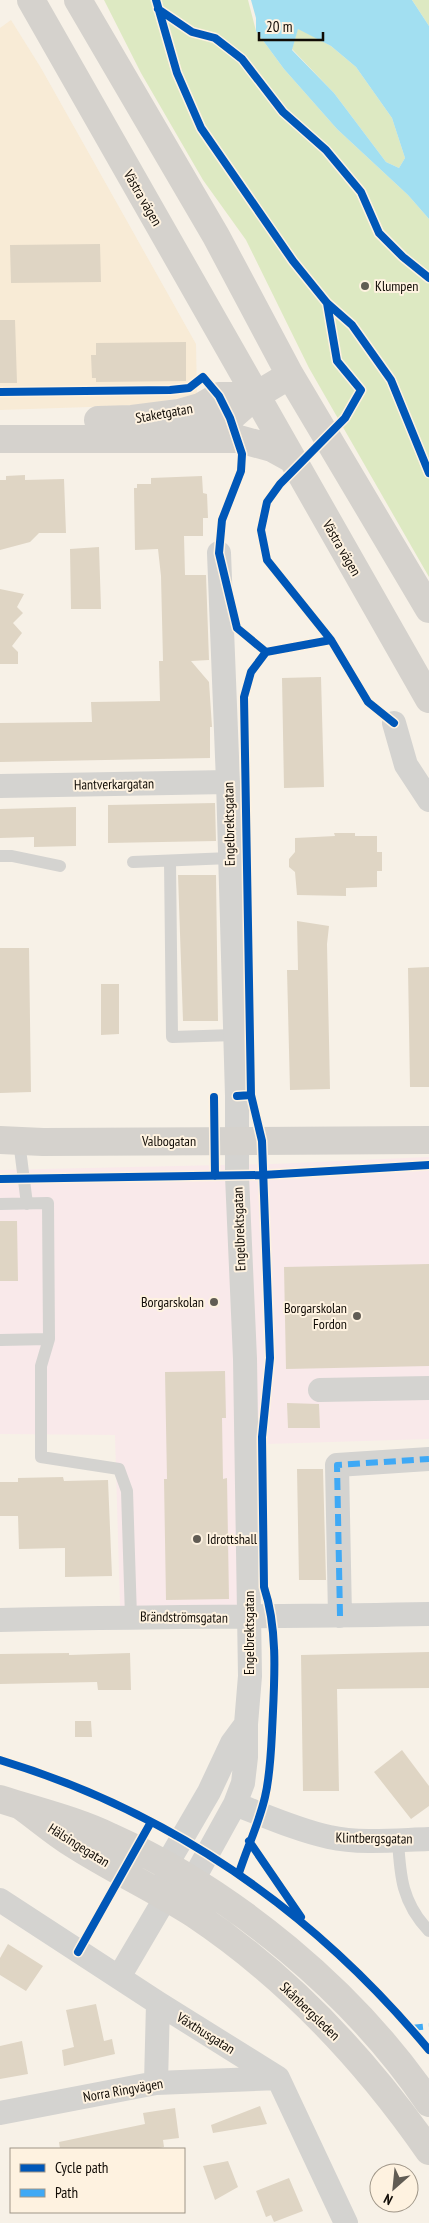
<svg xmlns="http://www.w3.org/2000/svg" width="429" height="2223" viewBox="0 0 429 2223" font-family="'PT Sans Narrow',sans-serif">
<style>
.built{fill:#f8ebd6}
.education{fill:#f9e9ea}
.green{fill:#dde9c2}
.water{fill:#a2dff1;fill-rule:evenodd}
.building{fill:#dfd5c4}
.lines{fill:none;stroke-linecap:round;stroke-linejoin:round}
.lane{stroke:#d4d3d0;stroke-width:12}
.street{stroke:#d4d3d0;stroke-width:24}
.secondary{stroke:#d5d2cd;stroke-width:28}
.quiet{stroke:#3fa9f5;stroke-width:6;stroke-dasharray:12 6;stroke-linecap:butt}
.cycleway-casing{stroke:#fef2e0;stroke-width:11}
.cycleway{stroke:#0057b8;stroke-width:8}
.poi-dot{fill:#615c54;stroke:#fef2e0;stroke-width:2}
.labels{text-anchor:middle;stroke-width:4;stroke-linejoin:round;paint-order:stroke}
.street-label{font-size:14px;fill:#100b05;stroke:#fef2e0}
.poi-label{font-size:14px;fill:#100b05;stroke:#fef2e0;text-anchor:start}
</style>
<rect width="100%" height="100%" fill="#f7f1e7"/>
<!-- built -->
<path class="built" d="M 11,20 L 41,68 L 196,344 L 197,394 L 149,405 L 0,410 L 0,28 Z"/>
<!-- education -->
<path class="education" d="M 429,1157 L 429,1439 L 266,1444 L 268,1587 L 271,1597 L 239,1606 L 120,1607 L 115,1435 L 0,1434 L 0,1170 L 272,1164 Z"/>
<!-- green -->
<path class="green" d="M 104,0 L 248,0 L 256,31 L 284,69 L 337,129 L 408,195 L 429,219 L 429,577 L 309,368 L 246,240 L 203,180 L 141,73 Z
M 412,0 L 429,0 L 429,26 Z
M 298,28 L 331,46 L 356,67 L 392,118 L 405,158 L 399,168 L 386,162 L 334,93 L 292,49 Z"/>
<!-- water -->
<path class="water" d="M 251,0 L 412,0 L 429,26 L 429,219 L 408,195 L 337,129 L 284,69 L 256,31 L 256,18 ZM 298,29 L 331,46 L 356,67 L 392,118 L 405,158 L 399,168 L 386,162 L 334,93 L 292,50 Z"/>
<!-- building -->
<path class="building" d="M 100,244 L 101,282 L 11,283 L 10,245 Z
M 0,320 L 15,320 L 17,383 L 0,383 Z
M 186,342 L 186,381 L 96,382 L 96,378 L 92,378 L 91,355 L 96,355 L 96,343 Z
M 25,475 L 25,480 L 64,479 L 66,533 L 39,533 L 30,542 L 0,550 L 0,480 L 6,480 L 6,476 Z
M 202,476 L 203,493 L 207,494 L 208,518 L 203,518 L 203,536 L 184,536 L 185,575 L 206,575 L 209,660 L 191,661 L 209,682 L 212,727 L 210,727 L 210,758 L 0,762 L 0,723 L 92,722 L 91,702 L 160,701 L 159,661 L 163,661 L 161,576 L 158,549 L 135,550 L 134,488 L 137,488 L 137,484 L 151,484 L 151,478 Z
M 99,547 L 101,609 L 71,609 L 70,549 Z
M 0,589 L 24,594 L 17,607 L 23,613 L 13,623 L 22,633 L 12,646 L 18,652 L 18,664 L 0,664 Z
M 321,677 L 324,787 L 284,788 L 282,678 Z
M 215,803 L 216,841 L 108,843 L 108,805 Z
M 76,807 L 76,846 L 34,847 L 34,837 L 0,838 L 0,809 Z
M 334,833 L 355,833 L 355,836 L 377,836 L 377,852 L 382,852 L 382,871 L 377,871 L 377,887 L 346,888 L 346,896 L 297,895 L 295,872 L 289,867 L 289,859 L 295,852 L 295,838 L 335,836 Z
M 178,875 L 216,875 L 218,1021 L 183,1021 Z
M 297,921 L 329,926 L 327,944 L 330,1089 L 290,1090 L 287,970 L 298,970 Z
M 0,948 L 29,948 L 31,1092 L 0,1093 Z
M 429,967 L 429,1087 L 410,1087 L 408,968 Z
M 101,984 L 119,984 L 119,1034 L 101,1035 Z
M 0,1221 L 17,1221 L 18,1281 L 0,1281 Z
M 429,1264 L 429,1366 L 286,1369 L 284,1267 Z
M 225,1371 L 226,1418 L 222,1418 L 223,1479 L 227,1478 L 229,1599 L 166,1600 L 164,1479 L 167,1479 L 165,1372 Z
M 287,1403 L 319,1404 L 320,1428 L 288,1428 Z
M 297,1469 L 323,1469 L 326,1580 L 299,1580 Z
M 63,1477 L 64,1481 L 108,1480 L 112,1576 L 65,1577 L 65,1548 L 19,1549 L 18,1516 L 0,1516 L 0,1482 L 18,1482 L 18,1478 Z
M 429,1652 L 429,1688 L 337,1689 L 339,1791 L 303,1791 L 301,1655 Z
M 69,1653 L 69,1655 L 130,1653 L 131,1690 L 98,1690 L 97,1682 L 0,1684 L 0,1654 Z
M 75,1721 L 91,1721 L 92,1737 L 75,1737 Z
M 402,1750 L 429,1786 L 429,1806 L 411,1819 L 374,1772 Z
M 8,1944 L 43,1966 L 26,1991 L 0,1975 L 0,1958 Z
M 96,2004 L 104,2041 L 112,2039 L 115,2054 L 64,2066 L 62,2050 L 74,2047 L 66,2010 Z
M 22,2041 L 28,2074 L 0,2079 L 0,2046 Z
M 260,2106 L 267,2124 L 213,2133 L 211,2125 Z
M 175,2108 L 179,2138 L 163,2140 L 164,2147 L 154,2149 L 60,2149 L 59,2142 L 145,2124 L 143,2113 Z
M 228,2161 L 238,2187 L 215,2200 L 203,2166 Z
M 289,2178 L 303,2211 L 274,2222 L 271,2215 L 266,2217 L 256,2191 Z"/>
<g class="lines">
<!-- lane -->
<path class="lane" d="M 0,856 L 12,856 L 60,866
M 170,861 L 172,1037 L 235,1035
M 133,862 L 230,858
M 19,1141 L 27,1204
M 0,1204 L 48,1203 L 49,1339
M 0,1340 L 49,1339 L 41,1366 L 41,1457 L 119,1469 L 127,1491 L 131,1617
M 398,1840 C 400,1876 402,1903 429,1931"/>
<!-- street -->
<path class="street" d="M 394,723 L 406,765 L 429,800
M 0,786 L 228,782
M 320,1390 L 429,1388
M 340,1616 L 337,1465 L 429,1459
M 0,1620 C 143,1616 286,1617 429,1614
M 235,1804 C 266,1816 297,1830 329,1837 C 361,1844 397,1840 429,1839
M 178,1890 L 193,1880 L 235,1804 L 243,1783 L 246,1757 L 246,1724 L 250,1676 L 245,1359 L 237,1176 L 237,1096 L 228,782 L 219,553
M 0,1900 L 158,2003 L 278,2078 L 346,2223
M 119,1977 L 166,1897 L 167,1864 L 209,1792 L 232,1743 L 246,1724
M 156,2083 L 158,2003
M 0,2113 L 156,2083 L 278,2078"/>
<!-- secondary -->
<path class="secondary" d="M 31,0 L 429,699
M 78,0 L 216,236 L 290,375 L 429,609
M 98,420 L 132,419 L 179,413 L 200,407 L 219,396 L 255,396
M 193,431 L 219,424 L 230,418 L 255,396 L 290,375
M 0,439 L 239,439 L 272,448 L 292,459
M 0,1140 L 43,1142 L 429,1140
M 0,1799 C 37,1811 76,1820 111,1837 C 233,1892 354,1992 429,2103
M 21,1806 C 38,1818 55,1833 73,1844 C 112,1869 155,1889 194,1914 C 288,1977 365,2059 429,2151"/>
<!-- quiet -->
<path class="quiet" d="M 340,1616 L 337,1465 L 429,1459
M 411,2028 L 429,2026"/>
<defs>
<path id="cycleway" d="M 156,0 L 177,73 L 201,128 L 293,261 L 327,303 L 352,325 L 391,380 L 429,473
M 158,9 L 192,32 L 215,38 L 242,59 L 283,112 L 326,150 L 361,192 L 379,233 L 403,257 L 429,278
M 0,392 L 170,390 L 189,388 L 203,377 L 219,396 L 230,418 L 242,454 L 241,471 L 222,520 L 219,553 L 237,628 L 266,652 L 331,640 L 267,560 L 261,530 L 267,502 L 280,484 L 345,418 L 361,390 L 337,361 L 327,303
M 331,640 L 368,702 L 394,723
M 237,1096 L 251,1095 L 244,697 L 251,672 L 266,652
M 214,1097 L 215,1176
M 0,1179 L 263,1175 L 429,1165
M 0,1760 C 172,1812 315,1913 429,2050
M 249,1841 L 301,1917
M 239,1873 C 247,1848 259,1823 265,1797 C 270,1776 271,1753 272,1732 C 274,1686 279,1632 264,1587 L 262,1437 L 270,1358 L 262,1141 L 251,1095
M 78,1952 L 151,1822"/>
</defs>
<!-- cycleway casing -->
<use href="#cycleway" class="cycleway-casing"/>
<!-- cycleway -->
<use href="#cycleway" class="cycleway"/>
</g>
<!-- markers -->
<g class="poi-dot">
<circle cx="365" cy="286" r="5"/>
<circle cx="214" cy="1302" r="5"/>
<circle cx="357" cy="1316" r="5"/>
<circle cx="197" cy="1539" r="5"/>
</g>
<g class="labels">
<!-- street labels -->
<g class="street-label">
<text transform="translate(143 198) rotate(60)" y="5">Västra vägen</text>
<text transform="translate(164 413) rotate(-10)" y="5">Staketgatan</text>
<text transform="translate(342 548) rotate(60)" y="5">Västra vägen</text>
<text transform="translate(114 784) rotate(-1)" y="5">Hantverkargatan</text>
<text transform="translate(229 824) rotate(-91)" y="5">Engelbrektsgatan</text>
<text x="169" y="1146">Valbogatan</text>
<text transform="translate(239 1229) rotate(-92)" y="5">Engelbrektsgatan</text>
<text transform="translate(184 1617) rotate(1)" y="5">Brändströmsgatan</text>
<text transform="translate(249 1633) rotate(-90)" y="5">Engelbrektsgatan</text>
<text transform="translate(374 1838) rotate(1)" y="5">Klintbergsgatan</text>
<text transform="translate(79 1845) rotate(32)" y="5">Hälsingegatan</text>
<text transform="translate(310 2011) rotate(44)" y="5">Skånbergsleden</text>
<text transform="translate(206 2033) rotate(32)" y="5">Växthusgatan</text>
<text transform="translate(123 2090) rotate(-10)" y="5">Norra Ringvägen</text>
</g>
<!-- poi labels -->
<g class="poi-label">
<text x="375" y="291">Klumpen</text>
<text x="204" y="1307" text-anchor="end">Borgarskolan</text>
<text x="347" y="1313" text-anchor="end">Borgarskolan<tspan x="347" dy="16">Fordon</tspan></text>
<text x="207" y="1544">Idrottshall</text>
</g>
</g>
<!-- legend -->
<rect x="10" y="2148" width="175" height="65" fill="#fef2e0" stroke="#9f9688"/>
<rect x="20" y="2164" width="25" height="8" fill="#0057b8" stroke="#9f9688"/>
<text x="55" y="2173" font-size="15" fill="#100b05">Cycle path</text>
<rect x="20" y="2189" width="25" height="8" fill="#3fa9f5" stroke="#9f9688"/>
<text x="55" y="2198" font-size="15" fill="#100b05">Path</text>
<!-- north arrow -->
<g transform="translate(394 2188) rotate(207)"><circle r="24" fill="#fef2e0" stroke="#9f9688"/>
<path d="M0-4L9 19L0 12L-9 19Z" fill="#615c54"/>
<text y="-8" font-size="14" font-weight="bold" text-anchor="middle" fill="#100b05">N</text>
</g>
<!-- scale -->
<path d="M259 32v8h64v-8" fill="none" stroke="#100b05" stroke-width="2.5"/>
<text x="266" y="32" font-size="15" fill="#100b05" stroke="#fef2e0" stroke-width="4" paint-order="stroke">20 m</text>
</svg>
